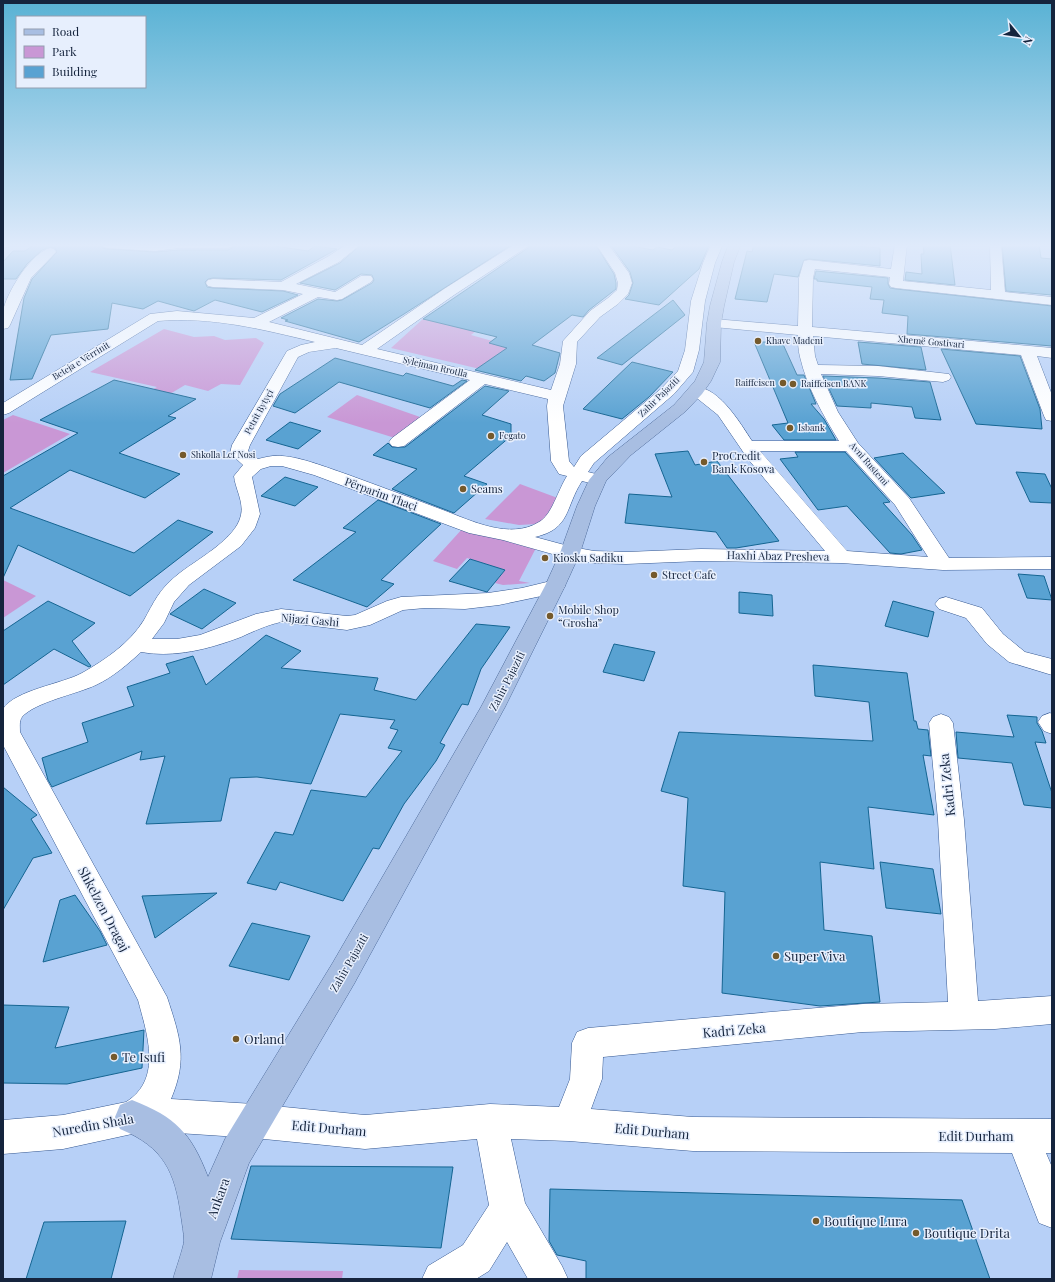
<svg xmlns="http://www.w3.org/2000/svg" width="1055" height="1282" viewBox="0 0 1055 1282" font-family="'Playfair Display',serif">
<style>
.green{fill:#c997d5}
.building{fill:#59a2d2;stroke:#156592}
.lines{fill:none;stroke-linecap:round;stroke-linejoin:round}
.minor-casing{stroke:#355891;stroke-width:1}
.major-casing{stroke:#4f6c9c;stroke-width:1}
.minor{fill:#fff;fill-rule:evenodd}
.major{fill:#a8bee2;fill-rule:evenodd}
.poi-dot{fill:#755a2c;stroke:#e7effd;stroke-width:1.5}
.labels{text-anchor:middle;stroke-width:3;stroke-linejoin:round;paint-order:stroke}
.far-poi-label{font-size:9px;fill:#15243d;stroke:#e7effd;text-anchor:start}
.far-street-label{font-size:9px;fill:#15243d;stroke:#e7effd}
.poi-label{font-size:11px;fill:#15243d;stroke:#e7effd;text-anchor:start}
.street-label{font-size:11px;fill:#15243d;stroke:#e7effd}
.near-street-label{font-size:13px;fill:#15243d;stroke:#e7effd}
.near-poi-label{font-size:13px;fill:#15243d;stroke:#e7effd;text-anchor:start}
</style>
<rect width="100%" height="100%" fill="#b7d0f7"/>
<!-- green -->
<path class="green" d="M 424,318 L 452,324 L 481,327 L 471,335 L 510,346 L 480,369 L 391,348 Z
M 164,329 L 194,337 L 214,336 L 225,340 L 256,338 L 264,343 L 240,385 L 221,384 L 208,391 L 185,385 L 148,407 L 130,402 L 157,387 L 90,372 Z
M 357,395 L 423,418 L 395,438 L 327,417 Z
M 13,415 L 70,434 L 3,473 L 3,420 Z
M 520,484 L 555,497 L 566,499 L 567,509 L 537,524 L 519,525 L 485,519 Z
M 463,528 L 536,548 L 519,581 L 530,583 L 503,585 L 495,583 L 505,570 L 467,558 L 457,569 L 433,561 Z
M 3,580 L 36,596 L 3,618 Z
M 239,1270 L 343,1271 L 342,1279 L 237,1279 Z"/>
<!-- building -->
<path class="building" d="M 35,244 L 100,244 L 102,248 L 107,249 L 155,252 L 179,250 L 228,250 L 232,248 L 235,245 L 259,246 L 261,244 L 308,251 L 315,246 L 337,249 L 281,280 L 213,278 L 208,279 L 205,282 L 207,287 L 213,288 L 283,291 L 298,295 L 262,312 L 215,300 L 194,311 L 158,301 L 143,309 L 112,303 L 108,329 L 51,335 L 32,379 L 10,380 L 24,298 L 32,279 L 57,252 L 55,248 L 50,247 L 42,250 L 27,264 L 16,279 L 3,279 L 3,262 L 13,251 L 25,251 Z
M 362,244 L 513,244 L 404,314 L 359,342 L 285,321 L 288,320 L 281,318 L 318,299 L 337,301 L 342,300 L 372,283 L 374,280 L 372,275 L 361,274 L 335,290 L 300,283 L 340,263 Z
M 530,244 L 595,244 L 614,274 L 616,283 L 616,289 L 589,310 L 583,317 L 572,315 L 532,345 L 560,353 L 555,373 L 544,381 L 526,376 L 521,381 L 475,370 L 507,348 L 489,343 L 497,337 L 423,319 L 528,248 Z
M 610,244 L 621,244 L 653,250 L 657,247 L 672,250 L 679,244 L 709,245 L 699,269 L 659,305 L 625,299 L 629,295 L 633,283 L 630,272 Z
M 754,244 L 843,244 L 843,245 L 880,248 L 880,266 L 809,259 L 804,260 L 798,277 L 774,274 L 767,302 L 735,299 L 747,251 L 752,252 Z
M 923,244 L 950,244 L 955,285 L 905,280 L 906,272 L 922,274 L 921,254 L 924,254 Z
M 1002,244 L 1039,244 L 1041,258 L 1052,259 L 1052,295 L 1006,291 Z
M 816,271 L 888,278 L 888,284 L 890,288 L 896,289 L 1052,306 L 1052,346 L 907,334 L 908,316 L 882,313 L 884,300 L 870,299 L 872,287 L 817,281 L 817,279 L 814,279 Z
M 673,300 L 685,315 L 622,365 L 597,358 Z
M 754,342 L 782,342 L 797,375 L 804,375 L 816,404 L 811,404 L 824,419 L 836,440 L 784,440 L 772,425 L 788,423 Z
M 858,342 L 921,347 L 926,370 L 862,364 Z
M 941,349 L 1020,356 L 1040,409 L 1042,429 L 976,424 Z
M 335,358 L 403,376 L 406,373 L 453,386 L 462,380 L 467,381 L 430,408 L 339,382 L 295,413 L 273,406 L 280,394 Z
M 632,362 L 673,372 L 649,397 L 622,419 L 583,409 Z
M 823,376 L 878,378 L 930,382 L 941,420 L 915,418 L 912,407 L 871,403 L 871,408 L 837,406 Z
M 114,380 L 196,399 L 168,416 L 176,418 L 119,453 L 180,474 L 145,498 L 70,470 L 10,508 L 134,553 L 178,520 L 213,532 L 130,596 L 18,545 L 3,578 L 3,476 L 78,433 L 40,420 Z
M 485,386 L 509,391 L 482,415 L 511,424 L 511,436 L 464,476 L 487,484 L 454,513 L 392,489 L 417,469 L 373,455 L 388,443 L 392,447 L 405,447 Z
M 290,422 L 321,431 L 298,449 L 266,440 Z
M 688,451 L 695,465 L 717,461 L 779,541 L 736,548 L 727,548 L 716,532 L 625,523 L 629,494 L 672,497 L 655,454 Z
M 795,452 L 845,452 L 890,502 L 883,503 L 912,535 L 922,550 L 901,554 L 890,553 L 847,506 L 818,510 L 780,459 L 798,457 Z
M 903,453 L 945,493 L 911,498 L 874,458 Z
M 1016,472 L 1045,474 L 1052,489 L 1052,503 L 1030,502 Z
M 285,477 L 318,487 L 295,506 L 261,496 Z
M 378,500 L 441,524 L 381,580 L 394,584 L 367,607 L 293,580 L 356,532 L 343,528 Z
M 470,559 L 505,570 L 487,592 L 449,581 Z
M 1018,574 L 1044,576 L 1052,600 L 1027,598 Z
M 204,589 L 236,603 L 202,629 L 170,614 Z
M 739,592 L 772,595 L 773,616 L 739,613 Z
M 48,601 L 95,623 L 72,641 L 91,666 L 89,667 L 54,649 L 3,685 L 3,631 Z
M 893,601 L 934,612 L 928,637 L 885,626 Z
M 476,624 L 510,627 L 481,669 L 468,705 L 462,704 L 440,743 L 445,745 L 436,761 L 404,804 L 379,849 L 373,848 L 343,901 L 280,882 L 276,890 L 247,883 L 275,832 L 293,835 L 311,790 L 366,797 L 402,751 L 388,748 L 398,730 L 390,728 L 395,720 L 340,714 L 311,784 L 257,777 L 230,778 L 221,821 L 146,824 L 165,756 L 140,760 L 142,751 L 52,787 L 48,780 L 42,758 L 88,742 L 82,723 L 134,706 L 127,687 L 170,673 L 166,664 L 193,656 L 206,685 L 266,635 L 301,651 L 281,668 L 378,678 L 374,690 L 416,700 Z
M 614,644 L 655,652 L 644,681 L 603,672 Z
M 813,665 L 907,673 L 914,721 L 916,721 L 918,729 L 928,730 L 931,756 L 923,755 L 934,815 L 868,807 L 874,869 L 820,862 L 824,930 L 872,936 L 880,1002 L 820,1006 L 722,993 L 725,892 L 683,886 L 688,798 L 661,791 L 679,732 L 873,741 L 869,702 L 815,696 Z
M 1007,715 L 1037,717 L 1037,723 L 1042,731 L 1046,743 L 1035,742 L 1052,793 L 1052,808 L 1024,805 L 1012,763 L 958,758 L 956,732 L 1014,737 Z
M 3,787 L 37,815 L 31,819 L 52,853 L 33,858 L 3,910 Z
M 880,862 L 933,869 L 941,914 L 886,908 Z
M 217,893 L 155,938 L 142,896 Z
M 75,895 L 100,931 L 107,945 L 43,962 L 60,900 Z
M 252,923 L 310,936 L 289,980 L 229,966 Z
M 3,1005 L 69,1007 L 55,1048 L 144,1030 L 142,1068 L 67,1084 L 3,1083 Z
M 251,1166 L 453,1167 L 441,1248 L 231,1239 Z
M 550,1189 L 962,1200 L 990,1279 L 586,1279 L 586,1261 L 557,1255 L 549,1241 Z
M 126,1221 L 111,1279 L 26,1279 L 44,1222 Z"/>
<g class="lines">
<defs>
<path id="minor" d="M 3,244 L 11,244 L 9,247 L 3,248 Z
M 101,244 L 234,244 L 232,247 L 228,248 L 179,248 L 155,251 L 107,248 L 103,247 Z
M 347,244 L 361,244 L 339,262 L 296,284 L 335,292 L 361,276 L 371,276 L 373,279 L 371,282 L 342,299 L 337,300 L 318,297 L 269,322 L 362,345 L 444,289 L 515,244 L 529,244 L 527,247 L 454,295 L 377,349 L 551,390 L 560,364 L 563,341 L 590,311 L 608,298 L 617,290 L 618,283 L 615,273 L 596,244 L 608,244 L 629,273 L 632,283 L 628,294 L 618,304 L 600,317 L 577,342 L 576,364 L 563,406 L 569,461 L 574,467 L 581,456 L 662,388 L 678,371 L 685,350 L 691,301 L 703,263 L 711,244 L 723,244 L 715,263 L 705,301 L 699,350 L 693,372 L 674,394 L 594,463 L 588,472 L 596,474 L 599,478 L 596,482 L 590,483 L 582,481 C 565,507 571,529 535,537 L 572,547 L 594,551 L 626,552 L 701,549 L 825,551 L 748,459 L 718,415 L 688,391 L 690,388 C 716,381 740,423 752,441 L 839,441 C 823,415 807,387 800,357 C 798,350 798,342 798,335 L 714,327 L 709,326 L 707,323 L 709,320 L 714,319 L 798,326 L 799,278 L 804,261 L 809,260 L 891,269 L 895,244 L 907,244 L 903,281 L 991,290 L 990,245 L 991,244 L 1001,244 L 1005,292 L 1052,297 L 1052,305 L 896,288 L 891,287 L 889,284 L 890,277 L 815,269 L 813,278 L 812,327 L 1052,348 L 1052,358 L 1037,356 L 1052,395 L 1052,421 L 1046,420 L 1044,416 L 1021,355 L 813,336 L 815,356 L 818,365 L 878,366 L 949,374 L 951,377 L 949,380 L 943,382 L 878,376 L 821,374 L 838,412 L 858,443 L 909,498 L 949,558 L 1052,557 L 1052,569 L 943,570 L 841,563 L 701,561 L 626,564 L 594,563 L 570,559 L 503,540 L 469,533 L 314,475 L 282,466 L 271,466 L 261,469 L 252,477 L 260,514 L 255,528 L 241,546 L 189,585 L 174,602 L 164,623 L 152,639 L 177,639 L 200,635 L 256,614 L 281,609 L 347,616 L 355,615 L 387,601 L 401,597 L 488,593 L 522,588 L 555,580 L 562,581 L 565,586 L 562,591 L 551,594 L 499,605 L 465,609 L 425,608 L 403,610 L 370,625 L 347,630 L 281,622 C 267,625 254,631 241,637 C 209,649 175,658 141,652 C 128,664 113,677 96,685 C 77,694 35,702 22,717 C 19,721 20,727 20,732 L 167,997 C 180,1037 188,1059 171,1099 L 254,1104 L 365,1115 L 490,1104 L 559,1107 L 570,1079 L 572,1043 L 577,1032 L 588,1028 L 863,1004 L 948,1002 L 938,820 L 929,723 L 933,717 L 941,714 L 949,717 L 953,723 L 964,820 L 978,1001 L 1052,996 L 1052,1024 L 995,1029 L 863,1032 L 603,1057 L 602,1079 L 591,1109 L 693,1117 L 1052,1119 L 1052,1153 L 1046,1153 L 1052,1167 L 1052,1228 L 1039,1223 L 1012,1153 L 693,1151 L 569,1141 L 511,1139 L 525,1203 L 562,1266 L 568,1279 L 528,1279 L 507,1242 L 489,1271 L 476,1279 L 422,1279 L 428,1266 L 463,1245 L 489,1205 L 477,1139 L 365,1149 L 254,1138 L 178,1133 L 132,1134 L 63,1149 L 3,1154 L 3,1120 L 63,1115 L 126,1102 C 163,1079 147,1034 138,1000 L 3,745 L 3,709 C 15,690 62,684 82,673 C 105,660 130,643 144,620 C 154,602 159,590 176,576 C 195,560 236,540 241,515 C 244,502 235,488 234,476 L 243,465 L 230,453 L 232,445 L 287,351 L 301,345 L 315,342 C 265,330 211,316 158,321 L 9,413 L 3,415 L 3,403 L 150,314 L 177,311 L 254,318 L 303,294 L 283,290 L 213,287 L 208,286 L 206,283 L 208,280 L 213,279 L 281,282 L 329,256 ZM 336,348 L 470,380 L 392,438 L 389,442 L 392,446 L 398,447 L 404,446 L 485,384 L 548,399 L 547,406 L 551,461 L 559,474 L 567,476 C 558,490 552,515 539,522 C 510,540 472,521 443,510 C 411,498 379,486 346,474 C 328,468 301,457 282,456 C 274,455 266,457 258,459 L 248,451 L 250,445 L 298,357 L 309,352 ZM 760,451 L 846,451 L 895,505 L 928,557 L 847,551 Z
M 50,248 L 54,249 L 56,252 L 31,278 L 10,325 L 8,328 L 3,329 C 3,324 2,316 3,311 C 7,292 31,253 50,248 Z
M 946,597 L 982,608 L 1003,634 L 1025,652 L 1052,659 L 1052,675 L 1009,662 L 987,644 L 966,618 L 939,609 L 935,604 L 939,599 Z
M 1050,713 L 1052,714 L 1052,734 L 1044,731 L 1038,722 L 1042,716 Z"/>
<path id="major" d="M 729,244 L 741,244 L 734,262 L 724,306 L 721,323 L 720,362 L 711,381 L 702,394 L 686,411 L 631,455 L 606,481 L 595,506 L 580,553 L 565,586 L 505,707 L 354,984 L 249,1163 L 220,1242 L 211,1279 L 173,1279 C 175,1272 184,1246 184,1241 C 184,1233 182,1224 181,1216 C 175,1172 164,1147 120,1129 L 115,1117 L 120,1105 L 132,1100 C 176,1117 191,1133 208,1177 L 225,1139 L 332,964 L 481,707 L 545,586 L 560,553 L 577,506 L 589,480 L 608,457 L 674,405 L 695,381 L 704,362 L 707,323 L 710,306 L 722,262 Z"/>
</defs>
<!-- minor casing -->
<use href="#minor" class="minor-casing"/>
<!-- major casing -->
<use href="#major" class="major-casing"/>
<!-- minor -->
<use href="#minor" class="minor"/>
<!-- major -->
<use href="#major" class="major"/>
</g>
<!-- sky -->
<linearGradient id="sky" x2="0" y2="1"><stop stop-color="#59b2d4"/><stop offset="0.58" stop-color="#dfeafb"/><stop offset="1" stop-color="#dfeafb" stop-opacity="0"/></linearGradient>
<rect width="1055" height="423" fill="url(#sky)"/>
<!-- markers -->
<g class="poi-dot">
<circle cx="758" cy="341" r="4"/>
<circle cx="783" cy="383" r="4"/>
<circle cx="793" cy="384" r="4"/>
<circle cx="790" cy="428" r="4"/>
<circle cx="491" cy="436" r="4"/>
<circle cx="183" cy="455" r="4"/>
<circle cx="704" cy="462" r="4"/>
<circle cx="463" cy="489" r="4"/>
<circle cx="545" cy="558" r="4"/>
<circle cx="654" cy="575" r="4"/>
<circle cx="550" cy="616" r="4"/>
<circle cx="776" cy="956" r="4"/>
<circle cx="236" cy="1039" r="4"/>
<circle cx="114" cy="1057" r="4"/>
<circle cx="816" cy="1221" r="4"/>
<circle cx="916" cy="1233" r="4"/>
</g>
<g class="labels">
<!-- far-poi labels -->
<g class="far-poi-label">
<text x="766" y="344">Khave Madeni</text>
<text x="775" y="386" text-anchor="end">Raiffeisen</text>
<text x="801" y="387">Raiffeisen BANK</text>
<text x="798" y="431">Isbank</text>
<text x="499" y="439">Fegato</text>
<text x="191" y="458">Shkolla Lef Nosi</text>
</g>
<!-- far-street labels -->
<g class="far-street-label">
<text transform="translate(931 342) rotate(5)" y="3">Xhemë Gostivari</text>
<text transform="translate(81 361) rotate(-31)" y="3">Beteja e Vërrinit</text>
<text transform="translate(435 367) rotate(13)" y="3">Sylejman Rrotlla</text>
<text transform="translate(659 397) rotate(-44)" y="3">Zahir Pajaziti</text>
<text transform="translate(259 412) rotate(-61)" y="3">Petrit Bytyçi</text>
<text transform="translate(869 464) rotate(49)" y="3">Avni Rustemi</text>
</g>
<!-- poi labels -->
<g class="poi-label">
<text x="712" y="460">ProCredit<tspan x="712" dy="13">Bank Kosova</tspan></text>
<text x="471" y="493">Seams</text>
<text x="553" y="562">Kiosku Sadiku</text>
<text x="662" y="579">Street Cafe</text>
<text x="558" y="614">Mobile Shop<tspan x="558" dy="13">“Grosha”</tspan></text>
</g>
<!-- street labels -->
<g class="street-label">
<text transform="translate(381 494) rotate(20)" y="4">Përparim Thaçi</text>
<text transform="translate(778 556) rotate(1)" y="4">Haxhi Abaz Presheva</text>
<text transform="translate(310 620) rotate(5)" y="4">Nijazi Gashi</text>
<text transform="translate(507 681) rotate(-63)" y="4">Zahir Pajaziti</text>
<text transform="translate(349 963) rotate(-60)" y="4">Zahir Pajaziti</text>
</g>
<!-- near-street labels -->
<g class="near-street-label">
<text transform="translate(947 785) rotate(-96)" y="5">Kadri Zeka</text>
<text transform="translate(104 909) rotate(62)" y="5">Shkelzen Dragaj</text>
<text transform="translate(734 1030) rotate(-5)" y="5">Kadri Zeka</text>
<text transform="translate(93 1125) rotate(-10)" y="5">Nuredin Shala</text>
<text transform="translate(329 1128) rotate(5)" y="5">Edit Durham</text>
<text transform="translate(652 1131) rotate(5)" y="5">Edit Durham</text>
<text x="976" y="1141">Edit Durham</text>
<text transform="translate(218 1198) rotate(-70)" y="5">Ankara</text>
</g>
<!-- near-poi labels -->
<g class="near-poi-label">
<text x="784" y="961">Super Viva</text>
<text x="244" y="1044">Orland</text>
<text x="122" y="1062">Te Isufi</text>
<text x="824" y="1226">Boutique Lura</text>
<text x="924" y="1238">Boutique Drita</text>
</g>
</g>
<!-- border -->
<rect width="1055" height="1282" fill="none" stroke="#15243d" stroke-width="8"/>
<!-- legend -->
<rect x="16" y="16" width="130" height="72" fill="#e7effd" stroke="#939eb0"/>
<rect x="24" y="29" width="20" height="6" fill="#a8bee2" stroke="#939eb0"/>
<text x="52" y="36" font-size="12" fill="#15243d">Road</text>
<rect x="24" y="46" width="20" height="12" fill="#c997d5" stroke="#939eb0"/>
<text x="52" y="56" font-size="12" fill="#15243d">Park</text>
<rect x="24" y="66" width="20" height="12" fill="#59a2d2" stroke="#939eb0"/>
<text x="52" y="76" font-size="12" fill="#15243d">Building</text>
<!-- north arrow -->
<g transform="translate(1019 36) rotate(119)" stroke="#e7effd" stroke-width="3" paint-order="stroke">
<path d="M0-3L7 15L0 10L-7 15Z" fill="#15243d"/>
<text y="-6" font-size="11" font-weight="bold" text-anchor="middle" fill="#15243d">N</text>
</g>
</svg>
